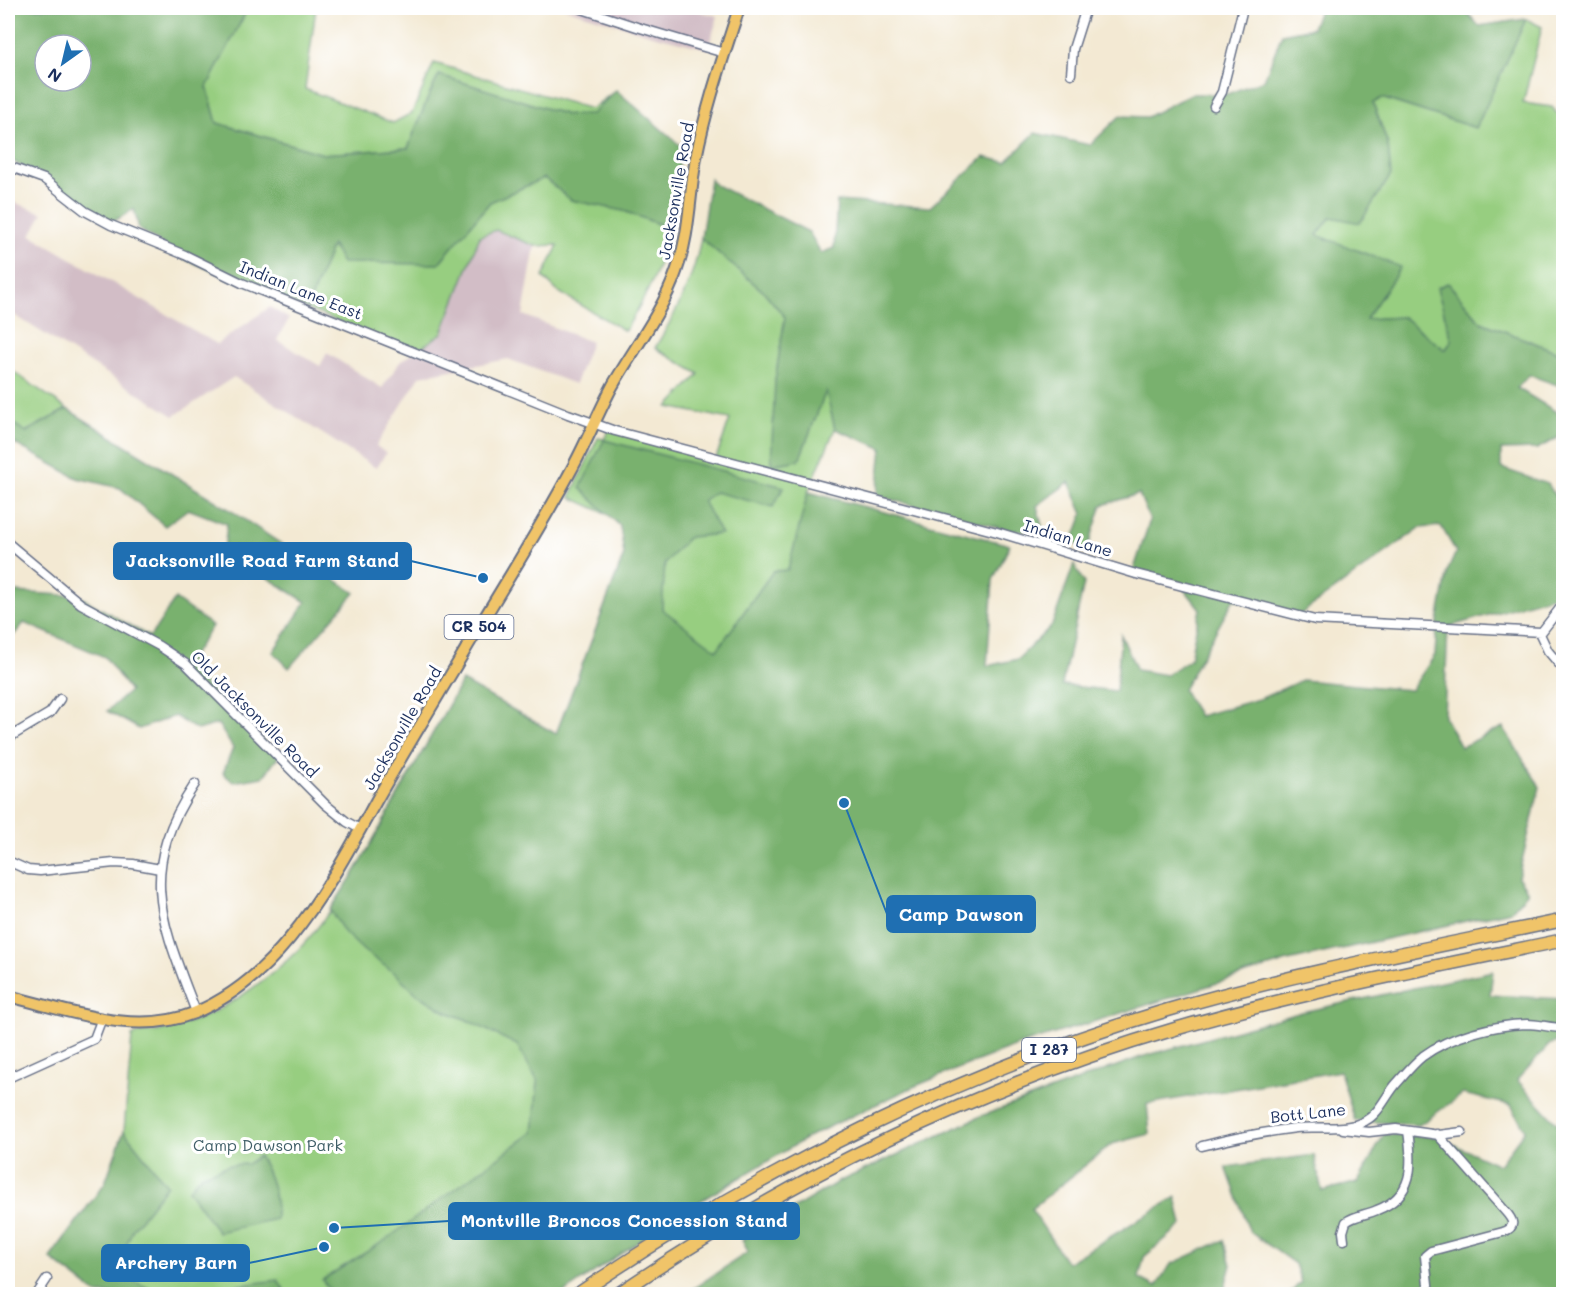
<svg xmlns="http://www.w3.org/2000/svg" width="1571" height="1302" viewBox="0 0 1571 1302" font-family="Mali,sans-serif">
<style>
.industrial{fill:#d2bdc6}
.green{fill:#97ce80;stroke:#597e6f;stroke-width:1.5}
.forest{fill:#79b16e;stroke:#4a7066;stroke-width:1.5;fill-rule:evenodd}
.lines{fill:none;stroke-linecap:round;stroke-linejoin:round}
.minor-casing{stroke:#677087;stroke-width:11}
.major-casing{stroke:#677087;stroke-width:14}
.highway-casing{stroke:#677087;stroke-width:15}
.minor{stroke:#fff;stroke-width:8}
.major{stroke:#f0c469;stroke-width:10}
.highway{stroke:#f0c469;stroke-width:12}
.labels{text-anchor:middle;stroke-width:6;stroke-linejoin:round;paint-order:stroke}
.shield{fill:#fff;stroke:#5f6d8e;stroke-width:1.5}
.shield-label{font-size:15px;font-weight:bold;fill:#1b2f5e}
.street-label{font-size:16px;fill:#1b2f5e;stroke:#fff}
.park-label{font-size:16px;fill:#405f68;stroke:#fff}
.leader{fill:none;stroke:#1f6fb2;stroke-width:2}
.callout-dot{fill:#1f6fb2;stroke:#fff;stroke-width:2}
.callout{fill:#1f6fb2;stroke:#1f6fb2;stroke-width:2}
.callout-label{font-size:18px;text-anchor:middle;font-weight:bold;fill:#fff}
</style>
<rect width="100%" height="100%" fill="#fff"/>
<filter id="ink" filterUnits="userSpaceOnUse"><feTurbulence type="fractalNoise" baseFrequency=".0167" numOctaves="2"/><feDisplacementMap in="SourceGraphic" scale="12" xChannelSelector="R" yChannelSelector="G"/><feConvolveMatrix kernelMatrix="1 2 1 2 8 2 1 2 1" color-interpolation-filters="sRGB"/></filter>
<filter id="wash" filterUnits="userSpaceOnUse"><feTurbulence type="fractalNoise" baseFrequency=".008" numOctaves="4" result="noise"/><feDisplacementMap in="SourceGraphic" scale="24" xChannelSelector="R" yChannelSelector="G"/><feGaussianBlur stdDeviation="1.35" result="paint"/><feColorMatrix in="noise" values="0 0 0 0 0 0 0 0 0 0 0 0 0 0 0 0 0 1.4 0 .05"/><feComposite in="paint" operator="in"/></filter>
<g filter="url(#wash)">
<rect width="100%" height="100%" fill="#f3e9d3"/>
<!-- industrial -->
<path class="industrial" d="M 564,8 L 687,8 L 718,16 L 708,49 L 649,34 Z
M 8,200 L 43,213 L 31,235 L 217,344 L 270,307 L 289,319 L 277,340 L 320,366 L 327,353 L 382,388 L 400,362 L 442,333 L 480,236 L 496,230 L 535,246 L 523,315 L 591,342 L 575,384 L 508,359 L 420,376 L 376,446 L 386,453 L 376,468 L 234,377 L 174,416 L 8,311 L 8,266 L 11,260 L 8,258 Z"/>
<!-- green -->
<path class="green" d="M 248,8 L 316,8 L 305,89 L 393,123 L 412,113 L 434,63 L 591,109 L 616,90 L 592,114 L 567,115 L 439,75 L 427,100 L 408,148 L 323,154 L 217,123 L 207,87 Z
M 1526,19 L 1542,27 L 1523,103 L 1552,107 L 1563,121 L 1563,354 L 1481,322 L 1448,283 L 1437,288 L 1452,341 L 1445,350 L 1403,317 L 1366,319 L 1316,235 L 1388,145 L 1373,103 L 1381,98 L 1476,128 Z
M 544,178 L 571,200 L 624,211 L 669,228 C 662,266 645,298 625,331 L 557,291 L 543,277 L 558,245 L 535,246 L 496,230 L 480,236 L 442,333 L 415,352 L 307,309 L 332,245 L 438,264 L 490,202 Z
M 701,238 L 765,293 L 785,317 L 775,381 L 799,460 L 826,390 L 835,429 L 808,492 L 1001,543 L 939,679 L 936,1060 L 525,1294 L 97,1294 L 50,1258 L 105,1183 L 124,1131 L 132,1036 C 139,1031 150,1033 159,1031 C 183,1025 209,1016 230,1003 C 254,988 279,969 299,949 C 333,914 358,867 382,824 C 408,777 435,729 462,681 L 556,734 L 624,555 L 633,526 L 570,497 L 598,438 L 604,439 L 609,430 L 715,461 L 730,419 L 668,407 L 699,374 L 655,348 C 676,313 694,279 701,238 Z
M 8,368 L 67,409 L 25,432 L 8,420 Z"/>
<!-- forest -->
<path class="forest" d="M 8,8 L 248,8 L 207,87 L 217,123 L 323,154 L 408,148 L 427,100 L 439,75 L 567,115 L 592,114 L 616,90 L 682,147 L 669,228 L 624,211 L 571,200 L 544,178 L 490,202 L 438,264 L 342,263 L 332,245 L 307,309 L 187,260 L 139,229 L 134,209 L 111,223 L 8,158 ZM 45,45 L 81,45 L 81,81 L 45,81 Z
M 1320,8 L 1463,8 L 1479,26 L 1526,19 L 1476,128 L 1382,98 L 1373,103 L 1388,145 L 1391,175 L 1360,223 L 1331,217 L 1317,235 L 1401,267 L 1366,319 L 1403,317 L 1445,350 L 1452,341 L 1437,288 L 1448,283 L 1481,322 L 1563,354 L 1563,387 L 1529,375 L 1517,388 L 1563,416 L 1563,435 L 1537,449 L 1501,450 L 1501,468 L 1548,484 L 1563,508 L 1563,593 L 1448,627 L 1444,716 L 1461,747 L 1503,727 L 1540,787 L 1518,877 L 1528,892 L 1511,911 L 1288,961 L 1022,1044 L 967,1065 L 913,1087 L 812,1135 L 685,1210 L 562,1294 L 333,1294 L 322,1280 L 384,1241 L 533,1132 L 538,1082 L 517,1045 L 465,1019 L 446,1012 L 417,994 L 396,974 L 364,951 L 345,933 L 330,910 L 358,867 L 462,681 L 556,734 L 624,555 L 620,526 L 580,488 L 604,440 L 784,487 L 773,507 L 715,492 L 703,501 L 721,534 L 689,537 L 665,563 L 662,609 L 717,650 L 773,571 L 788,570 L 808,492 L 1010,545 L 993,580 L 987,666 L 1018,659 L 1052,625 L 1074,564 L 1084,583 L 1062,685 L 1116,691 L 1121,635 L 1137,670 L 1166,675 L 1190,659 L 1200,609 L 1179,582 L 1133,572 L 1150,520 L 1139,494 L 1102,505 L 1086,553 L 1073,541 L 1083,514 L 1069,482 L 1037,506 L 1043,530 L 1012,531 L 877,496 L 882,448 L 835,429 L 826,391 L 799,460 L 771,465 L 775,381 L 785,317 L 765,293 L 701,238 L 710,179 L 714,184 L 809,232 L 821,253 L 834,248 L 837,201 L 930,207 L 984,157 L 1006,162 L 1035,133 L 1090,145 L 1120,116 L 1147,117 L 1191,94 L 1227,94 L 1264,80 L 1282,34 L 1312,28 ZM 1441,526 L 1456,552 L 1448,570 L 1437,626 L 1435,655 L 1411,690 L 1302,680 L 1262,698 L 1199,716 L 1183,690 L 1234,599 L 1295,618 L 1420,528 Z
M 67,409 L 230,510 L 355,593 L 289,668 L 273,652 L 306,602 L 224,550 L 227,524 L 188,509 L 165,526 L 120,488 L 77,478 L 8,440 L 8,420 L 26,432 Z
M 15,592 L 79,596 L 150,637 L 175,599 L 212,626 L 186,666 L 279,756 L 263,777 L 233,782 L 223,773 L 233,748 L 218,724 L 197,730 L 175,716 L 139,729 L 107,711 L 130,691 L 105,657 L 24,623 L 8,642 L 8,593 Z
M 1493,971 L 1490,995 L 1563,999 L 1563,1041 L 1550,1044 L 1517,1080 L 1555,1121 L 1563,1126 L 1563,1182 L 1556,1194 L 1563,1224 L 1563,1294 L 1289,1294 L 1301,1282 L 1295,1264 L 1250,1232 L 1226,1167 L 1314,1155 L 1322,1191 L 1358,1182 L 1384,1134 L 1437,1137 L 1499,1165 L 1525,1130 L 1511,1105 L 1463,1094 L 1419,1125 L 1355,1121 L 1340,1071 L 1147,1104 L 1150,1134 L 1112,1144 L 1031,1209 L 1067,1263 L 1176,1197 L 1182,1225 L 1144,1257 L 1139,1278 L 1156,1287 L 1171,1264 L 1224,1240 L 1231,1265 L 1223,1294 L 685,1294 L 748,1252 L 742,1240 L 836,1183 L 981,1116 L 1141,1057 L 1302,1012 Z
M 124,1131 L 167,1185 L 133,1229 L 116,1269 C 140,1287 154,1292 184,1294 L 97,1294 L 50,1258 L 105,1183 Z
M 259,1156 C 271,1176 277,1195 276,1219 L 218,1232 L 188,1190 L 201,1175 L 229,1165 L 247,1164 Z
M 278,1280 L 287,1294 L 193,1294 L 225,1287 Z"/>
</g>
<g filter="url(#ink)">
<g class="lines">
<defs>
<path id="minor" d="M 579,8 L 637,27 L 724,53
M 1071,74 L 1073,49 L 1086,8
M 1214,106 L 1222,92 L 1243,8
M 8,166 L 44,179 L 85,211 L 111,225 L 185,255 L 242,283 L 568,414 L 615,431 L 997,532 L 1136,574 L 1315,620 L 1541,632
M 8,543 L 81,604 L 159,646 L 186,664 L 325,804 L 347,822 L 360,829
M 1564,603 L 1540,634 L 1548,651 L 1564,670
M 8,738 L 50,713 L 60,699
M 195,784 C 136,872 162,922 196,1012
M 8,861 L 28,870 L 40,871 L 114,863 L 133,864 L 160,869
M 8,1078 L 94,1039 L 102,1018
M 1343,1129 L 1369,1132 L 1396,1129 L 1439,1135 L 1462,1132
M 1202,1146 C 1233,1138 1264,1132 1296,1128 C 1316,1126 1348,1131 1365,1121 C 1380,1113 1386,1095 1397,1083 C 1405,1074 1413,1064 1423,1056 C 1450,1036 1493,1025 1527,1024 C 1539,1024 1551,1028 1564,1028
M 1344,1240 L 1343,1232 L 1346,1222 C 1355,1215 1366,1215 1377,1210 C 1414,1196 1413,1165 1408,1131
M 37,1294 L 47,1279
M 1429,1294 L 1425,1256 L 1431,1251 L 1503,1232 C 1517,1227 1513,1220 1505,1211 L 1437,1134"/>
<path id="major" d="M 8,996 C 68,1010 134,1037 194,1013 C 233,997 263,971 290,938 C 326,894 352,844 380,794 C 406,749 433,704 460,659 C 498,594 539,531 574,465 C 588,439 599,411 613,385 C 634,348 662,313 676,272 C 690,235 689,197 696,158 C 706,107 723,58 739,8"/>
<path id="highway" d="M 578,1294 C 758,1171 959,1072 1168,1010 C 1297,972 1431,948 1564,920
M 618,1294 C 788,1179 977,1087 1175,1029 C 1302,992 1433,967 1564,940"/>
</defs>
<!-- minor casing -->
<use href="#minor" class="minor-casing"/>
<!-- major casing -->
<use href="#major" class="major-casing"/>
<!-- highway casing -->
<use href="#highway" class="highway-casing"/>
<!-- minor -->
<use href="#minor" class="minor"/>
<!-- major -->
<use href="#major" class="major"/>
<!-- highway -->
<use href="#highway" class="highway"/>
</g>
</g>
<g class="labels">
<!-- shield labels -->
<g class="shield">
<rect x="444.5" y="615" width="69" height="24" rx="4.5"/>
<rect x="1022" y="1038" width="54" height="24" rx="4.5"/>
</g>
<g class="shield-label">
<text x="479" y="632">CR 504</text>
<text x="1049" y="1055">I 287</text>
</g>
<!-- street labels -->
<g class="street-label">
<text transform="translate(676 191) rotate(-80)" y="6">Jacksonville Road</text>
<text transform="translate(301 290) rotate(22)" y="6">Indian Lane East</text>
<text transform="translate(1068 538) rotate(17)" y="6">Indian Lane</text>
<text transform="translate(255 714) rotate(45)" y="6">Old Jacksonville Road</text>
<text transform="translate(402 728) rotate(-60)" y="6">Jacksonville Road</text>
<text transform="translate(1308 1113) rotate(-6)" y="6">Bott Lane</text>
</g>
<!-- park labels -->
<g class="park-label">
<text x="268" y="1151">Camp Dawson Park</text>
</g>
</g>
<!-- callouts -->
<path class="leader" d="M483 578L411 561M844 803L887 914M334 1228L449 1221M324 1247L249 1263"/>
<g class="callout-dot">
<circle cx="483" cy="578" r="6"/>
<circle cx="844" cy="803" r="6"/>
<circle cx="334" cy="1228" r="6"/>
<circle cx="324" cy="1247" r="6"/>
</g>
<g class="callout">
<rect x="114" y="543" width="297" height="36" rx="6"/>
<rect x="887" y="896" width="148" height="36" rx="6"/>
<rect x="449" y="1203" width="350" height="36" rx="6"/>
<rect x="102" y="1245" width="147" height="36" rx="6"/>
</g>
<g class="callout-label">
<text x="262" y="567">Jacksonville Road Farm Stand</text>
<text x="961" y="921">Camp Dawson</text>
<text x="624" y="1227">Montville Broncos Concession Stand</text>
<text x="176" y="1269">Archery Barn</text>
</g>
<!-- margin -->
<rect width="1571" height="1302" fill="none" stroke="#fff" stroke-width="30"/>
<!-- north arrow -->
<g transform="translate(63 63) rotate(214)"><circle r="28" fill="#ffffff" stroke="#a4acbf" stroke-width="1.5"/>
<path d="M0-4.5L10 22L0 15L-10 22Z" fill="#1f6fb2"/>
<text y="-9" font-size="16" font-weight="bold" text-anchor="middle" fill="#1b2f5e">N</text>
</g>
</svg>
